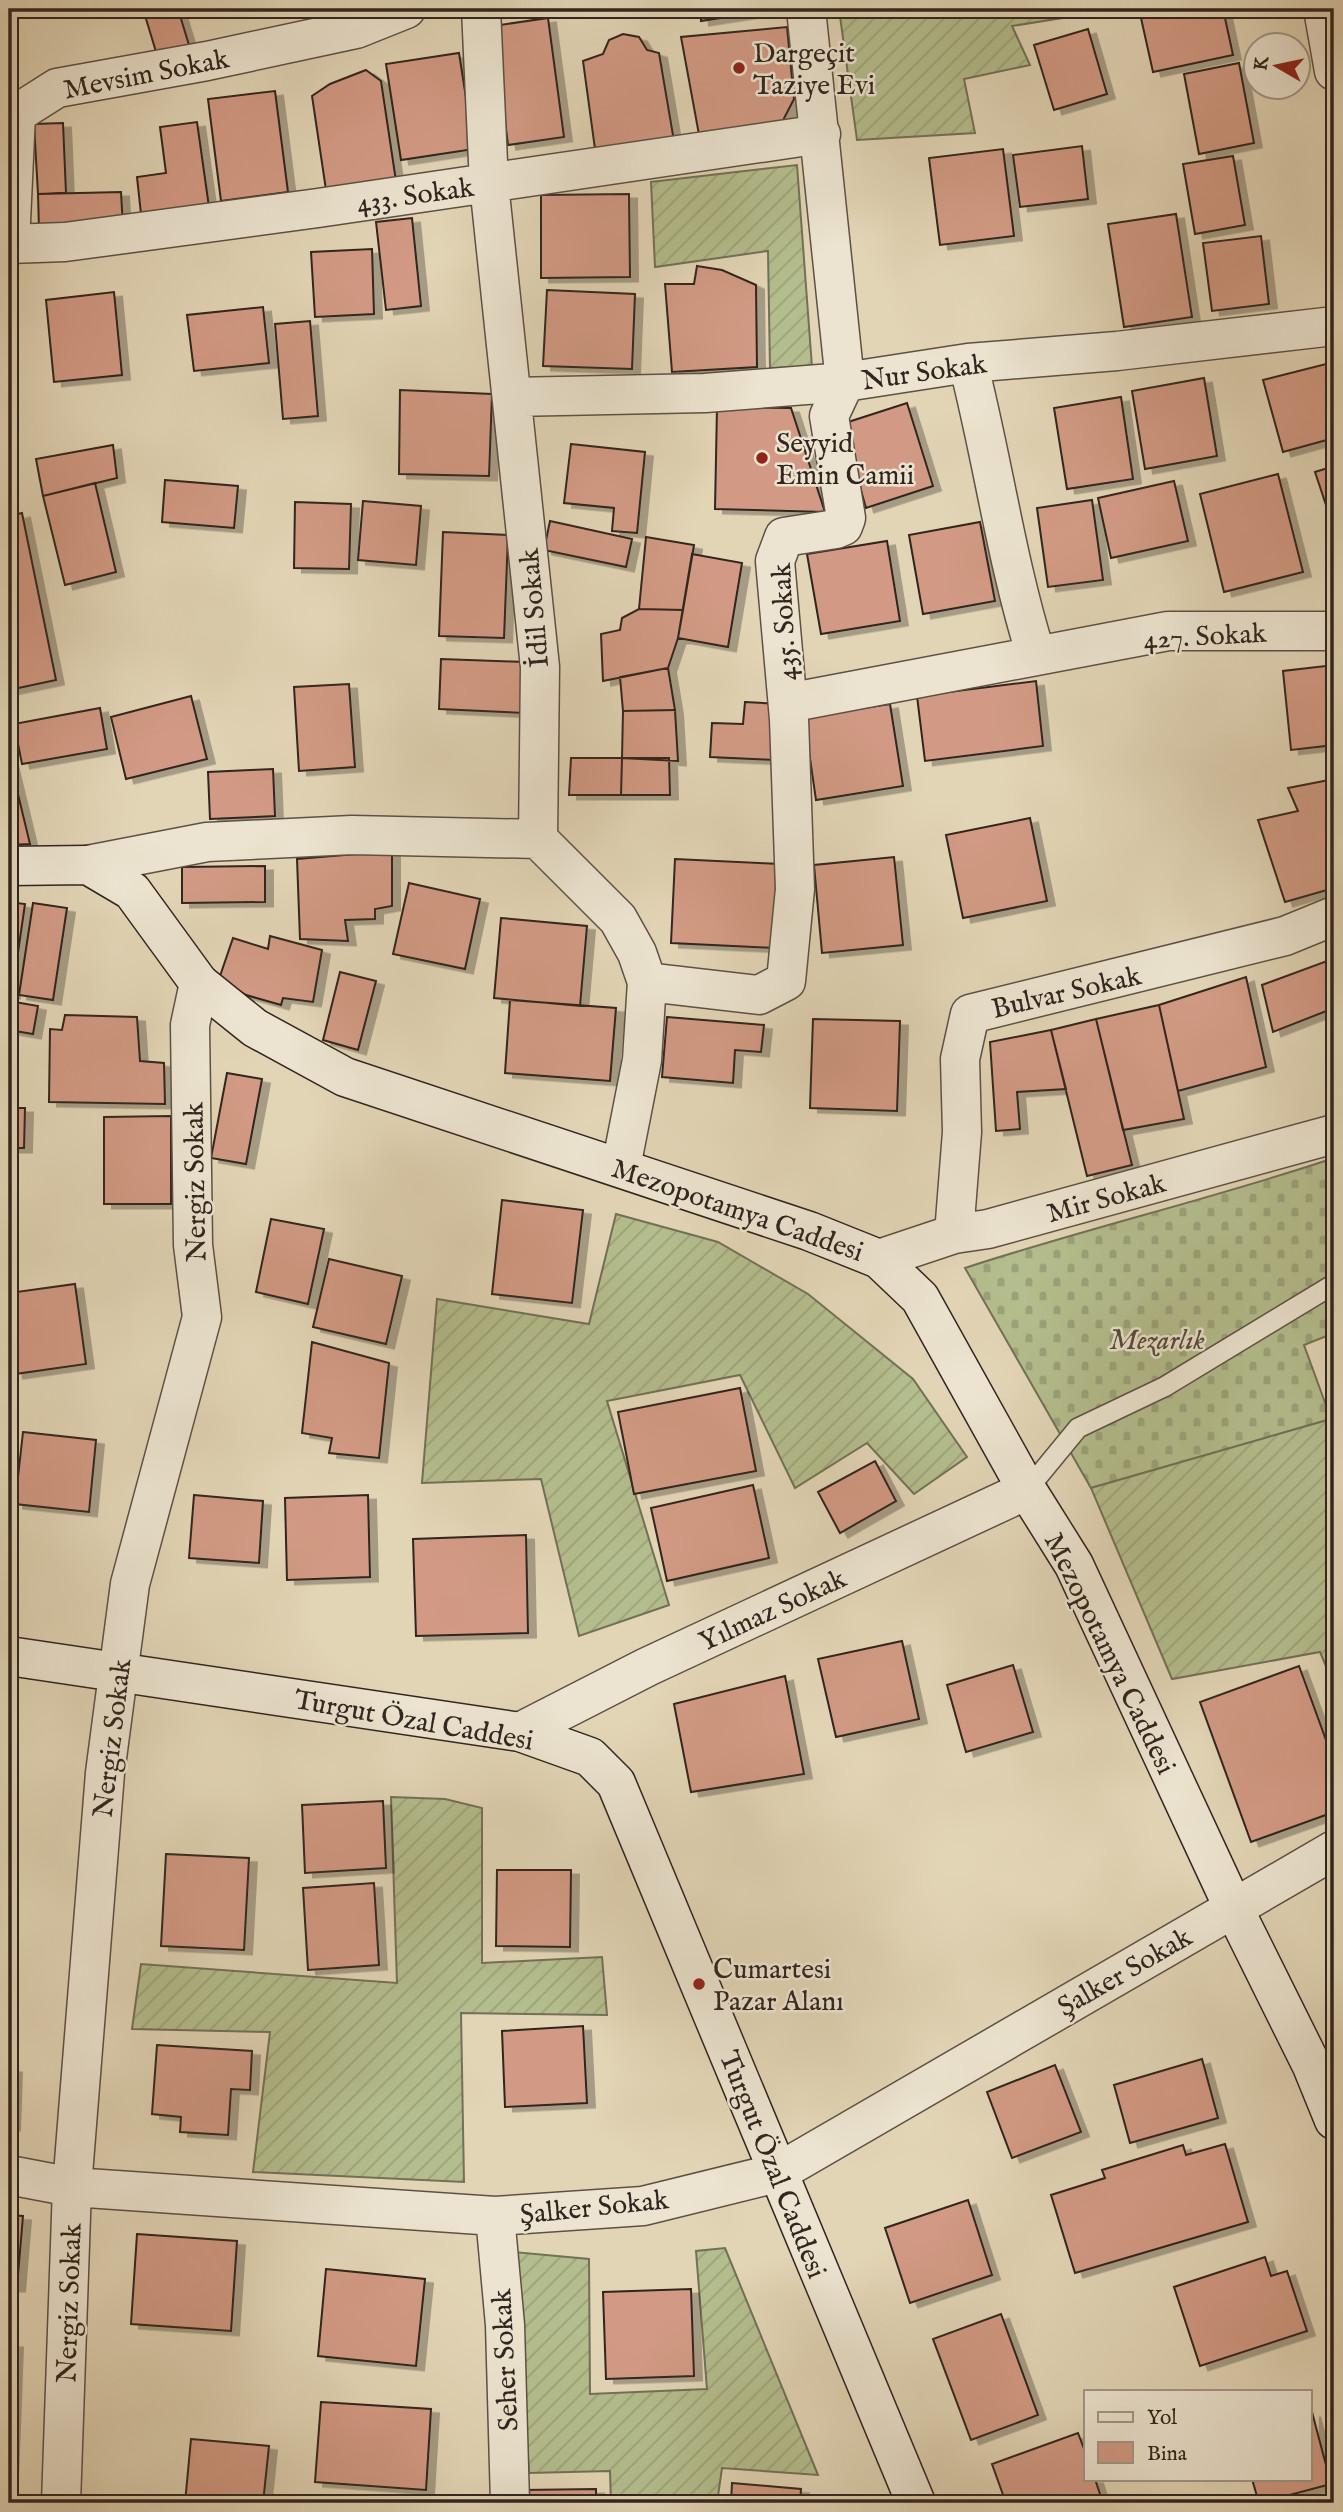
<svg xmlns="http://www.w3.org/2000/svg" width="1343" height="2512" viewBox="0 0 1343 2512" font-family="'IM FELL English',serif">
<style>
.cemetery{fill:url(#cemetery-stones);stroke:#727156;stroke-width:2}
.garden{fill:url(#garden-furrows);stroke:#727156;stroke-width:2}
.building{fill:#d29a84;stroke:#31251f;stroke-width:2;filter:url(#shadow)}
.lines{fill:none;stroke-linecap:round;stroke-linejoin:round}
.lane-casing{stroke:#5d5145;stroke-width:22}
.street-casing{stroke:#5d5145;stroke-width:41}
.secondary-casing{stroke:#31251f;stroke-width:41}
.lane{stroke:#ece4d0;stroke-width:19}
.street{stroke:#ece4d0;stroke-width:38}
.secondary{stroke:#ece4d0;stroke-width:38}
.poi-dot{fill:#8f2418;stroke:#ece4d0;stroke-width:2.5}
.labels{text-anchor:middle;stroke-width:5;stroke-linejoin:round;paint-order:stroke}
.poi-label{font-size:28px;fill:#31251f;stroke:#ece4d0;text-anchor:start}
.street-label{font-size:28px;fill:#31251f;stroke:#ece4d0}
.park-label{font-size:28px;font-style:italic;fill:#524b3a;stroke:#ece4d0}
</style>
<defs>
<pattern id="cemetery-stones" width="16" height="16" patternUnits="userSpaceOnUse" patternTransform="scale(1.75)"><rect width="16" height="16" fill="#b4bd8d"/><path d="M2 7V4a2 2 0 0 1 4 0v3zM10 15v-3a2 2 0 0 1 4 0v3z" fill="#9ba279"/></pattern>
<pattern id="garden-furrows" width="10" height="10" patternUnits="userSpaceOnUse" patternTransform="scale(1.75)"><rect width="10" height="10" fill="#b4bd8d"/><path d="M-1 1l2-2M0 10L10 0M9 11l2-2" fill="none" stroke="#9ba279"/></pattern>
<filter id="shadow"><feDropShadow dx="8" dy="4.5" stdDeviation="0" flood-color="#0004"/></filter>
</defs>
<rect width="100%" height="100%" fill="#e2d5b6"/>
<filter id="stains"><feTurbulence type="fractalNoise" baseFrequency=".00286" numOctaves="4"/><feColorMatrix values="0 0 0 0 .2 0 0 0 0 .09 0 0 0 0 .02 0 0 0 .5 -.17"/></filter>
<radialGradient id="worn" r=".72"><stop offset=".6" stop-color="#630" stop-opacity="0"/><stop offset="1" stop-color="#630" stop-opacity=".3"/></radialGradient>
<!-- cemetery -->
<path class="cemetery" d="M 1334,1158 L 1334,1333 L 1304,1345 L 1331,1419 L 1091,1488 L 965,1268 C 1087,1228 1212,1199 1334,1158 Z"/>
<!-- garden -->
<path class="garden" d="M 839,9 L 1086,9 L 1088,14 L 1012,26 L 1030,65 L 964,79 L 975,133 L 857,140 Z
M 797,165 L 812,367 L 770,368 L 768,251 L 655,267 L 651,182 Z
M 616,1214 L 718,1242 L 808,1294 L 913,1379 L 967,1457 L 914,1494 L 867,1443 L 795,1488 L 740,1375 L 607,1401 L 669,1605 L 579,1636 L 541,1479 L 422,1483 L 437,1299 L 589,1324 Z
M 1331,1419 L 1334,1424 L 1334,1685 L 1320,1652 L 1172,1679 L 1091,1488 Z
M 391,1797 L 445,1799 L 482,1808 L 482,1963 L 602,1957 L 607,2015 L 461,2013 L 464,2182 L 253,2172 L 270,2032 L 132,2029 L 141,1964 L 397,1983 Z
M 725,2248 L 818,2475 L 722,2468 L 717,2503 L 611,2503 L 610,2471 L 529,2473 L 514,2252 L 589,2259 L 590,2394 L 707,2389 L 696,2251 Z"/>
<!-- building -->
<path class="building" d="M 143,9 L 178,9 L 189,45 L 157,55 Z
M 700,9 L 779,9 L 701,21 Z
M 1139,9 L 1223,9 L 1233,55 L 1153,72 Z
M 548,18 L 564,137 L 508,145 L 493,26 Z
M 787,27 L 794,99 L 779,128 L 700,140 L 681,37 Z
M 1088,29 L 1107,94 L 1054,110 L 1034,45 Z
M 623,34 L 639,37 L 647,50 L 659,53 L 674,141 L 595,149 L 583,61 L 603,54 L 609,40 Z
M 459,53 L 474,149 L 401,160 L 386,64 Z
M 1239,63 L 1254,143 L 1199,154 L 1184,74 Z
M 366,70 L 381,81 L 396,181 L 326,190 L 312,96 L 330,84 Z
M 275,91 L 288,192 L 221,201 L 208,99 Z
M 197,122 L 210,214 L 142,223 L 137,177 L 166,173 L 160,127 Z
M 63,123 L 66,193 L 38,194 L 34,124 Z
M 1082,146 L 1088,199 L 1020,207 L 1013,155 Z
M 1003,149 L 1014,236 L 940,245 L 929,158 Z
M 1233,156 L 1245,225 L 1195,234 L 1183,164 Z
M 121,192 L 123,227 L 39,230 L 38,194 Z
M 629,194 L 630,277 L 541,278 L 541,195 Z
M 1176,214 L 1192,317 L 1124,327 L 1108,224 Z
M 412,218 L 421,306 L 386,310 L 376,222 Z
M 1261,236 L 1269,304 L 1212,311 L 1203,243 Z
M 372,249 L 374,314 L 315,317 L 311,252 Z
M 697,266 L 722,270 L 756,285 L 757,367 L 672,372 L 665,284 L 694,284 Z
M 547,290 L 635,294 L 632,369 L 543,366 Z
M 114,292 L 122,375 L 54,382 L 46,300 Z
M 263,307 L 269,363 L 194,371 L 187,315 Z
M 310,321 L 318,416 L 283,419 L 275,324 Z
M 1334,362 L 1334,438 L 1283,452 L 1263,380 Z
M 1204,378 L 1217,456 L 1145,469 L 1132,391 Z
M 400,390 L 492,394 L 489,476 L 399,474 Z
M 1121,397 L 1133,479 L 1067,489 L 1054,408 Z
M 907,403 L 933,486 L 866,508 L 842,424 Z
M 717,407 L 791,408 L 825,512 L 715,509 Z
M 571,444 L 645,452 L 637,533 L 612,531 L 614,508 L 564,503 Z
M 113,445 L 117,478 L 43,496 L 36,459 Z
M 1334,466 L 1334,529 L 1315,472 Z
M 1278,474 L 1303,572 L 1224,592 L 1200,494 Z
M 165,480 L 238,486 L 234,528 L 162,522 Z
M 1174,481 L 1188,541 L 1111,558 L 1098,498 Z
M 95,483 L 116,572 L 65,585 L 43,496 Z
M 1092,500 L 1103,580 L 1048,587 L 1037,508 Z
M 363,501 L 421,506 L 416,565 L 358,560 Z
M 295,502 L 351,504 L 349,569 L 294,568 Z
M 22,513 L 56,680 L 9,690 L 9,516 Z
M 550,521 L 632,539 L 626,567 L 544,550 Z
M 980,522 L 995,601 L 923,614 L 909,535 Z
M 443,532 L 508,535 L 504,638 L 439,636 Z
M 646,537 L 694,545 L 683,610 L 639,609 Z
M 887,541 L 900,621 L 821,634 L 807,554 Z
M 692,554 L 742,563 L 728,647 L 678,638 Z
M 639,609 L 683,610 L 678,638 L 668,668 L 603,681 L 601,634 L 620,630 L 622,618 Z
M 441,659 L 525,662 L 524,713 L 439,709 Z
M 1334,665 L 1334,745 L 1291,750 L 1283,671 Z
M 668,668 L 675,710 L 623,711 L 620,677 Z
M 1036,681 L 1043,746 L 925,761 L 917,696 Z
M 349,684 L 355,767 L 299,771 L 294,687 Z
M 191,696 L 207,759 L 126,779 L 111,717 Z
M 745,702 L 779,704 L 775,760 L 710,757 L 712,723 L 743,724 Z
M 890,704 L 903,786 L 816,800 L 804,717 Z
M 100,708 L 107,749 L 22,764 L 14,724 Z
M 675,710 L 678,761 L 622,758 L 623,711 Z
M 9,757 L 30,844 L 9,845 Z
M 571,758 L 622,758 L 621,795 L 569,795 Z
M 622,758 L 669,758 L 670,795 L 621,795 Z
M 273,769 L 275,816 L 210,819 L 208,772 Z
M 1334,779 L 1334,888 L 1285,902 L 1258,820 L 1298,811 L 1288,788 Z
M 1030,818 L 1047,901 L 963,918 L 946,835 Z
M 392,851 L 392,906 L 375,909 L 375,919 L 345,920 L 348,941 L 300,939 L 297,859 Z
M 894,857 L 903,945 L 822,953 L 814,865 Z
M 675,859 L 780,864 L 776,948 L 671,943 Z
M 265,866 L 265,902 L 182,903 L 182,867 Z
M 409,883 L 480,899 L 465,969 L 393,954 Z
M 9,902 L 25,904 L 12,994 L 9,994 Z
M 33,903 L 67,908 L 53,1000 L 19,995 Z
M 501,918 L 587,926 L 580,1006 L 494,998 Z
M 270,936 L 322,950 L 313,1002 L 283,998 L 281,1005 L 246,995 L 219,979 L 233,938 L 268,949 Z
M 1327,961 L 1334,985 L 1334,1008 L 1273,1032 L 1262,985 Z
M 340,972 L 376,981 L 358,1050 L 323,1040 Z
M 1246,977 L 1266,1067 L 1178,1091 L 1159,1005 Z
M 510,1000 L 616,1008 L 610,1081 L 505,1073 Z
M 9,1001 L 38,1006 L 33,1034 L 9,1030 Z
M 1159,1005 L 1184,1119 L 1123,1130 L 1096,1019 Z
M 65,1015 L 137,1017 L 140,1061 L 164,1063 L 165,1104 L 49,1102 L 50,1029 L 62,1030 Z
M 667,1017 L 764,1025 L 761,1052 L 735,1050 L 733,1083 L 662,1077 Z
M 813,1019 L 900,1021 L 897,1111 L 810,1108 Z
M 1096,1019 L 1132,1165 L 1087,1176 L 1051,1030 Z
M 1051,1030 L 1066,1089 L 1017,1092 L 1020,1129 L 996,1131 L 990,1042 Z
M 227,1073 L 262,1079 L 246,1164 L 211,1158 Z
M 9,1108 L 25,1108 L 24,1148 L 9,1148 Z
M 171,1116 L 171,1204 L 104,1204 L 104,1117 Z
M 502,1200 L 583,1210 L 572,1303 L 492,1294 Z
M 271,1219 L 324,1229 L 308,1304 L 256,1292 Z
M 329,1259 L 402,1276 L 386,1344 L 313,1327 Z
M 75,1284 L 86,1364 L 15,1374 L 9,1327 L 9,1293 Z
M 312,1342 L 389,1363 L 379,1458 L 329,1453 L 332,1438 L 302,1433 Z
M 740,1388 L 756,1471 L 634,1494 L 618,1412 Z
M 23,1432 L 96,1440 L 89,1512 L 15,1504 Z
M 875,1461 L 896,1501 L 840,1533 L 818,1492 Z
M 753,1485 L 769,1558 L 667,1581 L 651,1508 Z
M 194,1495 L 263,1501 L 259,1563 L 189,1558 Z
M 368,1495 L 370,1577 L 287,1580 L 285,1498 Z
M 526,1535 L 528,1633 L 416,1636 L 413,1539 Z
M 902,1641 L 919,1719 L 836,1737 L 818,1659 Z
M 1013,1665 L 1033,1732 L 966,1752 L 947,1685 Z
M 1299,1666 L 1334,1762 L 1334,1812 L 1251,1842 L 1200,1702 Z
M 785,1676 L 804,1774 L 691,1792 L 674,1704 Z
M 383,1801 L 386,1868 L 305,1873 L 302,1805 Z
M 166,1854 L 249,1858 L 244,1950 L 161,1946 Z
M 497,1870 L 571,1870 L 570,1947 L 496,1946 Z
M 374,1883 L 379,1965 L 308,1970 L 303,1888 Z
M 583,2026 L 587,2103 L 505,2107 L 502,2031 Z
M 157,2045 L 252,2051 L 250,2090 L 231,2089 L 228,2135 L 180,2132 L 181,2117 L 152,2114 Z
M 1202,2059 L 1218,2118 L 1130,2143 L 1114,2085 Z
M 1055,2065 L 1081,2132 L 1012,2158 L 987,2092 Z
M 9,2068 L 14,2068 L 12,2126 L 9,2126 Z
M 1225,2144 L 1248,2222 L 1075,2273 L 1051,2195 L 1105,2178 L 1102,2170 L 1183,2145 L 1186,2155 Z
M 968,2200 L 992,2275 L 910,2303 L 885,2228 Z
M 9,2215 L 23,2216 L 17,2287 L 9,2287 Z
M 137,2234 L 237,2241 L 231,2331 L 131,2324 Z
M 1265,2257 L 1271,2276 L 1287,2271 L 1307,2331 L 1200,2366 L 1174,2287 Z
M 326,2269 L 425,2279 L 416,2366 L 318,2356 Z
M 691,2289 L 694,2376 L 606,2379 L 603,2292 Z
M 1001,2314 L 1038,2415 L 971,2440 L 933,2339 Z
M 9,2343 L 15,2343 L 9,2503 Z
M 321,2402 L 431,2409 L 426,2490 L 315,2482 Z
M 1312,2412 L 1331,2484 L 1259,2503 L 1252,2479 L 1310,2479 Z
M 1078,2433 L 1086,2454 L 1086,2479 L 1095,2479 L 1103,2503 L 1006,2503 L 992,2464 Z
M 191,2439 L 269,2446 L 263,2503 L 185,2503 Z
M 732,2483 L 801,2489 L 800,2503 L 731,2503 Z
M 596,2489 L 596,2503 L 524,2503 L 523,2490 Z"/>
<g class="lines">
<defs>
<path id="lane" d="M 1027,1490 L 1078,1428 L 1164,1387 L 1334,1284"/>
<path id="street" d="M 481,9 L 489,184 L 540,667 L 538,839 L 618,919 L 637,953 L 647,982 L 642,1060 L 621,1167
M 1323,9 L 1334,71
M 10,243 L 16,114 L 57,88 L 207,61 L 356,29 L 406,9
M 9,244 L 65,242 L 318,208 L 821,134
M 968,363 C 993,460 1006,560 1036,655
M 512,397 L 705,393 L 845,382 L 968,363 L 1117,351 L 1334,326
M 788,703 L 1168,631 L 1334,631
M 88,865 L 207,842 L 352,835 L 538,839
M 647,982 L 759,995 L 786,981 L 795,889 L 789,719 L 775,561 L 784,537 L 836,529 L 843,526 L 846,518 L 829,416 L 845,382 L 806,9
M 954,1234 L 962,1132 L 960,1059 L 970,1014 L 1285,936 L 1334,916
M 879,1259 L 954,1234 L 988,1229 L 1334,1134
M 520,1732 L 647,1667 L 1027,1490
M 9,2175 L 72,2187 L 495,2216 L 643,2206 L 777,2173 L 1334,1850
M 495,2216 L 505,2325 L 510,2503
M 61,2503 L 72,2187 L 105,1773 L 130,1584 L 202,1317 L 193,1245 L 190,1025 L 199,983"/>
<path id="secondary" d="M 9,866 L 88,865 L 132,891 L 199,983 L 255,1028 L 345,1077 L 809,1231 L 879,1259 L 920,1298 L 1027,1490 L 1074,1565 L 1233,1907 L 1312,2066 L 1334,2120
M 9,1656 L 520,1732 L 590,1757 L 616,1783 L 916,2503"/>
</defs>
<!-- lane casing -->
<use href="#lane" class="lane-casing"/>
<!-- street casing -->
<use href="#street" class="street-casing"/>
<!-- secondary casing -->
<use href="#secondary" class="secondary-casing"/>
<!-- lane -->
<use href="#lane" class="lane"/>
<!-- street -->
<use href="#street" class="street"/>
<!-- secondary -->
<use href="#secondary" class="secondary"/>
</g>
<!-- markers -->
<g class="poi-dot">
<circle cx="739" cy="68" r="7"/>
<circle cx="762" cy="458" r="7"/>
<circle cx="699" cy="1984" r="7"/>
</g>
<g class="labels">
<!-- poi labels -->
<g class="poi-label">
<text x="753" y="62">Dargeçit<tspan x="753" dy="32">Taziye Evi</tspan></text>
<text x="776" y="452">Seyyid<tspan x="776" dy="32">Emin Camii</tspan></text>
<text x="713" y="1978">Cumartesi<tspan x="713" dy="32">Pazar Alanı</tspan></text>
</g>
<!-- street labels -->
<g class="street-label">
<text transform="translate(146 73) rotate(-11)" y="10">Mevsim Sokak</text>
<text transform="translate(415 194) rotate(-8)" y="10">433. Sokak</text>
<text transform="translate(924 371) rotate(-8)" y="10">Nur Sokak</text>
<text transform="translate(533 608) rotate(-95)" y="10">İdil Sokak</text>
<text transform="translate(783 622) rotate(-93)" y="10">435. Sokak</text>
<text transform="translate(1205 635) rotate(-3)" y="10">427. Sokak</text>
<text transform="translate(1066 991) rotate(-13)" y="10">Bulvar Sokak</text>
<text transform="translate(194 1182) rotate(-91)" y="10">Nergiz Sokak</text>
<text transform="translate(1106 1197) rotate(-15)" y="10">Mir Sokak</text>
<text transform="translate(738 1209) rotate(19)" y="10">Mezopotamya Caddesi</text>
<text transform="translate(772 1609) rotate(-25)" y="10">Yılmaz Sokak</text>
<text transform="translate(1111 1653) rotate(64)" y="10">Mezopotamya Caddesi</text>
<text transform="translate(414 1719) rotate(10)" y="10">Turgut Özal Caddesi</text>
<text transform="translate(111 1738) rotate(-83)" y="10">Nergiz Sokak</text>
<text transform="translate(1124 1971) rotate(-30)" y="10">Şalker Sokak</text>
<text transform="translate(774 2164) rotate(68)" y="10">Turgut Özal Caddesi</text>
<text transform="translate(594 2206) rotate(-6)" y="10">Şalker Sokak</text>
<text transform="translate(68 2303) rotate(-88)" y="10">Nergiz Sokak</text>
<text transform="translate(504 2360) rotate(-93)" y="10">Seher Sokak</text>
</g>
<!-- park labels -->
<g class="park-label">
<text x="1157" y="1349">Mezarlık</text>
</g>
</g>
<!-- margin -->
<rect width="1343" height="2512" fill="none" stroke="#e2d5b6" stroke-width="35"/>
<rect x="10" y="10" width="1322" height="2491" fill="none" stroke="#31251f" stroke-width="3.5"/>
<rect x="18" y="18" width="1308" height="2477" fill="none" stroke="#31251f" stroke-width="2"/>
<!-- legend -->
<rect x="1084" y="2390" width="228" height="91" fill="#ece4d0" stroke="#a19889" stroke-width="2"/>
<rect x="1098" y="2412" width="35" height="10" fill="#ece4d0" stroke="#a19889" stroke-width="2"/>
<text x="1147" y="2424" font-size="21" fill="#31251f">Yol</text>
<rect x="1098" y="2442" width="35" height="21" fill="#d29a84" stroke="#a19889" stroke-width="2"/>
<text x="1147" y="2460" font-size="21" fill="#31251f">Bina</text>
<!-- north arrow -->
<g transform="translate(1277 66) rotate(279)"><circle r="33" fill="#ece4d0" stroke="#a19889" stroke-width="2"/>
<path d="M0-5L12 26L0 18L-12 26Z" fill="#8f2418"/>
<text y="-10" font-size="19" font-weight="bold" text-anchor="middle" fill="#31251f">K</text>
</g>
<rect width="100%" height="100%" filter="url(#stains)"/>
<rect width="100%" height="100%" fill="url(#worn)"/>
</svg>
